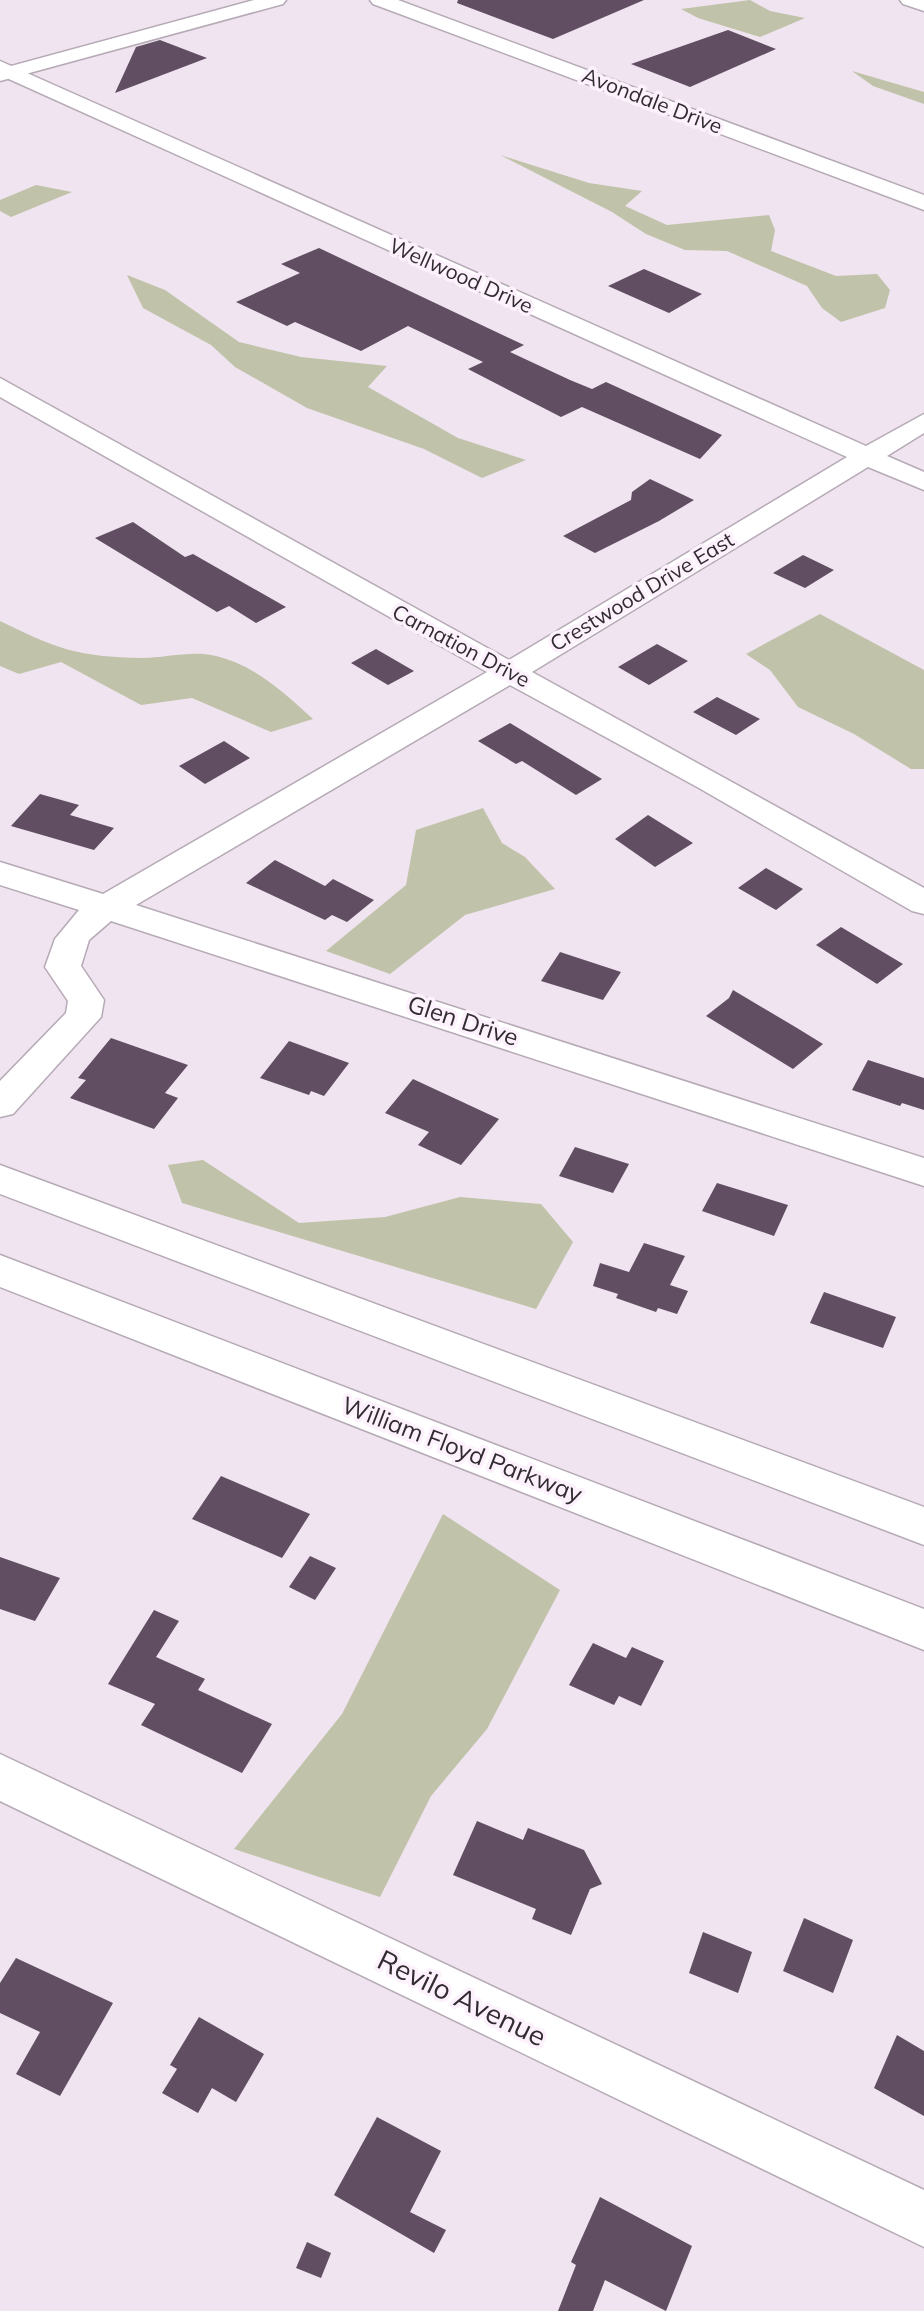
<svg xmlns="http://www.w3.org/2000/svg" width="924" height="2311" viewBox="0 0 924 2311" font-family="Mulish,sans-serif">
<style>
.green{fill:#c0c3a9}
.building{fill:#614e62}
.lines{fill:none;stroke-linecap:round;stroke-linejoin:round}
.minor-casing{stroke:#b5aab5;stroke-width:3}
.major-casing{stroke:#b5aab5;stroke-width:3}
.highway-casing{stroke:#b5aab5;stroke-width:3}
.minor{fill:#fff;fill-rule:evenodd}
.major{fill:#fff;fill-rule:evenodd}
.highway{fill:#fff;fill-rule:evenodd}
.labels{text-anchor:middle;stroke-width:7;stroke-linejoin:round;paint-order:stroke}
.far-street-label{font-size:21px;fill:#302c30;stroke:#fcf1fc}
.street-label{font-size:24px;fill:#302c30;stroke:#fcf1fc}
.near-street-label{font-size:28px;fill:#302c30;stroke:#fcf1fc}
</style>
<rect width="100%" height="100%" fill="#efe4ef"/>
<!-- green -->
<path class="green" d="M 750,0 L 770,11 L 805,18 L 760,37 L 698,18 L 681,9 Z
M 852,71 L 924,92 L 924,104 L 873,86 Z
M 500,155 L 589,183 L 642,191 L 625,206 L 667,225 L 769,215 L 775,230 L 771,251 L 836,276 L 877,274 L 890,290 L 885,308 L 841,322 L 822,308 L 807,286 L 727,251 L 685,250 L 646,234 L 612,212 Z
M 36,185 L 72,192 L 11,217 L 0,211 L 0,200 Z
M 127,275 L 165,290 L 239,342 L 301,357 L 387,366 L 368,387 L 458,438 L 526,460 L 482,478 L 424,449 L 307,408 L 235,367 L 211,345 L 143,308 Z
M 820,614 L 924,670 L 924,769 L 911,769 L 854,734 L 798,707 L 770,670 L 746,654 Z
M 0,621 C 57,649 78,657 142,658 C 164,658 190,651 211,655 C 253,663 283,692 313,719 L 271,732 L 192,698 L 141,705 L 61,662 L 19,674 L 0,666 Z
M 483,808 L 502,843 L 525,857 L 555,889 L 465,915 L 390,974 L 326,951 L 406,885 L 416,830 Z
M 203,1160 L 299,1223 L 385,1217 L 460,1197 L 541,1204 L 573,1242 L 536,1309 L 182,1203 L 168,1165 Z
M 443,1514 L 560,1590 L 487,1729 L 431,1796 L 380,1897 L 234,1849 L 342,1714 Z"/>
<!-- building -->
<path class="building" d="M 458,0 L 644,0 L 553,39 L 457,3 Z
M 728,30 L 776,49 L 690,87 L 631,64 Z
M 160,40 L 207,58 L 115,93 L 136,47 Z
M 319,248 L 524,345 L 510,352 L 570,380 L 592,389 L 606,382 L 722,435 L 700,459 L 582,407 L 561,417 L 468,369 L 483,362 L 408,326 L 361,351 L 295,322 L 287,326 L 236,302 L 300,273 L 281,264 Z
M 644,269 L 702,294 L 669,313 L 608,286 Z
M 650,479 L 694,500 L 659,521 L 595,553 L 563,536 L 631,500 L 632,492 Z
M 133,522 L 185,557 L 193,554 L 286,607 L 256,623 L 229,606 L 217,612 L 95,538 Z
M 803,555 L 834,570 L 805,588 L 773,573 Z
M 657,644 L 688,661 L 649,685 L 618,667 Z
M 376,649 L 414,671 L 388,685 L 351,663 Z
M 717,697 L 760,719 L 736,735 L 693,712 Z
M 510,723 L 602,779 L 576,795 L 522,761 L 516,764 L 478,741 Z
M 224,741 L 250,758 L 205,784 L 179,766 Z
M 40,794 L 79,805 L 70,815 L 114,828 L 94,850 L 11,826 Z
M 648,815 L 693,843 L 655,867 L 615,839 Z
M 275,860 L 325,886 L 333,879 L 374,900 L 347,922 L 332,915 L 325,920 L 246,883 Z
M 766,868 L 803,889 L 776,910 L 738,888 Z
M 841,927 L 903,964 L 877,984 L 816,945 Z
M 560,952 L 621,972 L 603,1000 L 541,981 Z
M 733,990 L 797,1028 L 823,1044 L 793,1069 L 706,1016 L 729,998 Z
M 111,1038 L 188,1065 L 165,1093 L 178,1098 L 154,1129 L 70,1098 L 86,1080 L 78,1078 Z
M 289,1041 L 349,1063 L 324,1096 L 311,1091 L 309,1095 L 260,1078 Z
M 868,1060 L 924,1078 L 924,1110 L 902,1103 L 900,1106 L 852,1090 Z
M 413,1079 L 499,1119 L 461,1165 L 418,1145 L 429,1132 L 385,1113 Z
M 575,1147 L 629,1164 L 613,1193 L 559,1176 Z
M 717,1183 L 788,1205 L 774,1236 L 702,1211 Z
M 644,1243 L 685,1256 L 670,1285 L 688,1291 L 677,1314 L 658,1308 L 656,1312 L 616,1298 L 618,1294 L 593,1286 L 600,1263 L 629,1272 Z
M 824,1292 L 896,1317 L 883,1348 L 810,1323 Z
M 221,1476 L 310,1514 L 282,1558 L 192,1519 Z
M 310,1556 L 336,1568 L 315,1600 L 289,1587 Z
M 0,1557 L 60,1578 L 35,1621 L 0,1609 Z
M 154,1610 L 179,1621 L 156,1657 L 205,1679 L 198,1690 L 272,1724 L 242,1773 L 141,1725 L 155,1704 L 108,1684 Z
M 593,1643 L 626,1658 L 632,1647 L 664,1661 L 641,1706 L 619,1696 L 614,1705 L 569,1685 Z
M 477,1821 L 523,1840 L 528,1828 L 584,1850 L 602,1884 L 590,1889 L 571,1935 L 532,1919 L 536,1909 L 453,1875 Z
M 804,1918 L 853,1940 L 833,1993 L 783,1971 Z
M 703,1932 L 752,1952 L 738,1993 L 689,1973 Z
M 16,1958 L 113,2003 L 60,2096 L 16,2074 L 40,2032 L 0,2013 L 0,1983 Z
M 199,2017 L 264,2054 L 236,2102 L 212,2088 L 198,2113 L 162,2093 L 177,2069 L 170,2065 Z
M 897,2035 L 924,2051 L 924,2116 L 874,2088 Z
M 377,2117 L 441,2151 L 410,2212 L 446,2230 L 434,2253 L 334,2195 Z
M 600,2197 L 692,2246 L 666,2311 L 605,2280 L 593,2311 L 558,2311 L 576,2265 L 571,2262 Z
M 307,2242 L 331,2253 L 321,2278 L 296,2268 Z"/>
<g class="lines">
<defs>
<path id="minor" d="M 370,0 L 398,0 L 924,195 L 924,210 L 373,4 Z
M 900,0 L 924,0 L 924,11 L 903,4 Z
M 0,61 L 866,446 L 924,414 L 924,433 L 887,456 L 924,472 L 924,490 L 868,467 L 532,672 L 924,888 L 924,914 L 912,911 L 699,788 L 510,685 L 136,905 L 924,1158 L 924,1186 L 111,921 L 89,940 L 81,966 L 104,1000 L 101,1017 L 13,1114 L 0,1117 L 0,1081 L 66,1013 L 68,1001 L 45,967 L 55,939 L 79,910 L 0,885 L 0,862 L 103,894 L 487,672 L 0,397 L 0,378 L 509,660 L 847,457 L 0,75 Z
M 0,1754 L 924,2190 L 924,2247 L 0,1801 Z"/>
<path id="major" d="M 254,0 L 286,0 L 283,4 L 0,81 L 0,69 Z"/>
<path id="highway" d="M 0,1165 L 924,1507 L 924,1545 L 0,1194 Z
M 0,1255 L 924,1609 L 924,1650 L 0,1287 Z"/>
</defs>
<!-- minor casing -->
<use href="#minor" class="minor-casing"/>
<!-- major casing -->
<use href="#major" class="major-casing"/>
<!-- highway casing -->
<use href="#highway" class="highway-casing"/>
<!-- minor -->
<use href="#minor" class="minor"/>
<!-- major -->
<use href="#major" class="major"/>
<!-- highway -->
<use href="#highway" class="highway"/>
</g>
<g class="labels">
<!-- far-street labels -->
<g class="far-street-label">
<text transform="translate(652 101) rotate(21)" y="7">Avondale Drive</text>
<text transform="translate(461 276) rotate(24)" y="7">Wellwood Drive</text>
<text transform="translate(642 592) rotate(-31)" y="7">Crestwood Drive East</text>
<text transform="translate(461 646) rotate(28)" y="7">Carnation Drive</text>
</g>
<!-- street labels -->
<g class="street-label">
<text transform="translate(463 1021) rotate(18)" y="8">Glen Drive</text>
<text transform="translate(462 1450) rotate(21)" y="8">William Floyd Parkway</text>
</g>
<!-- near-street labels -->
<g class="near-street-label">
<text transform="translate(462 1998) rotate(26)" y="10">Revilo Avenue</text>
</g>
</g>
</svg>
